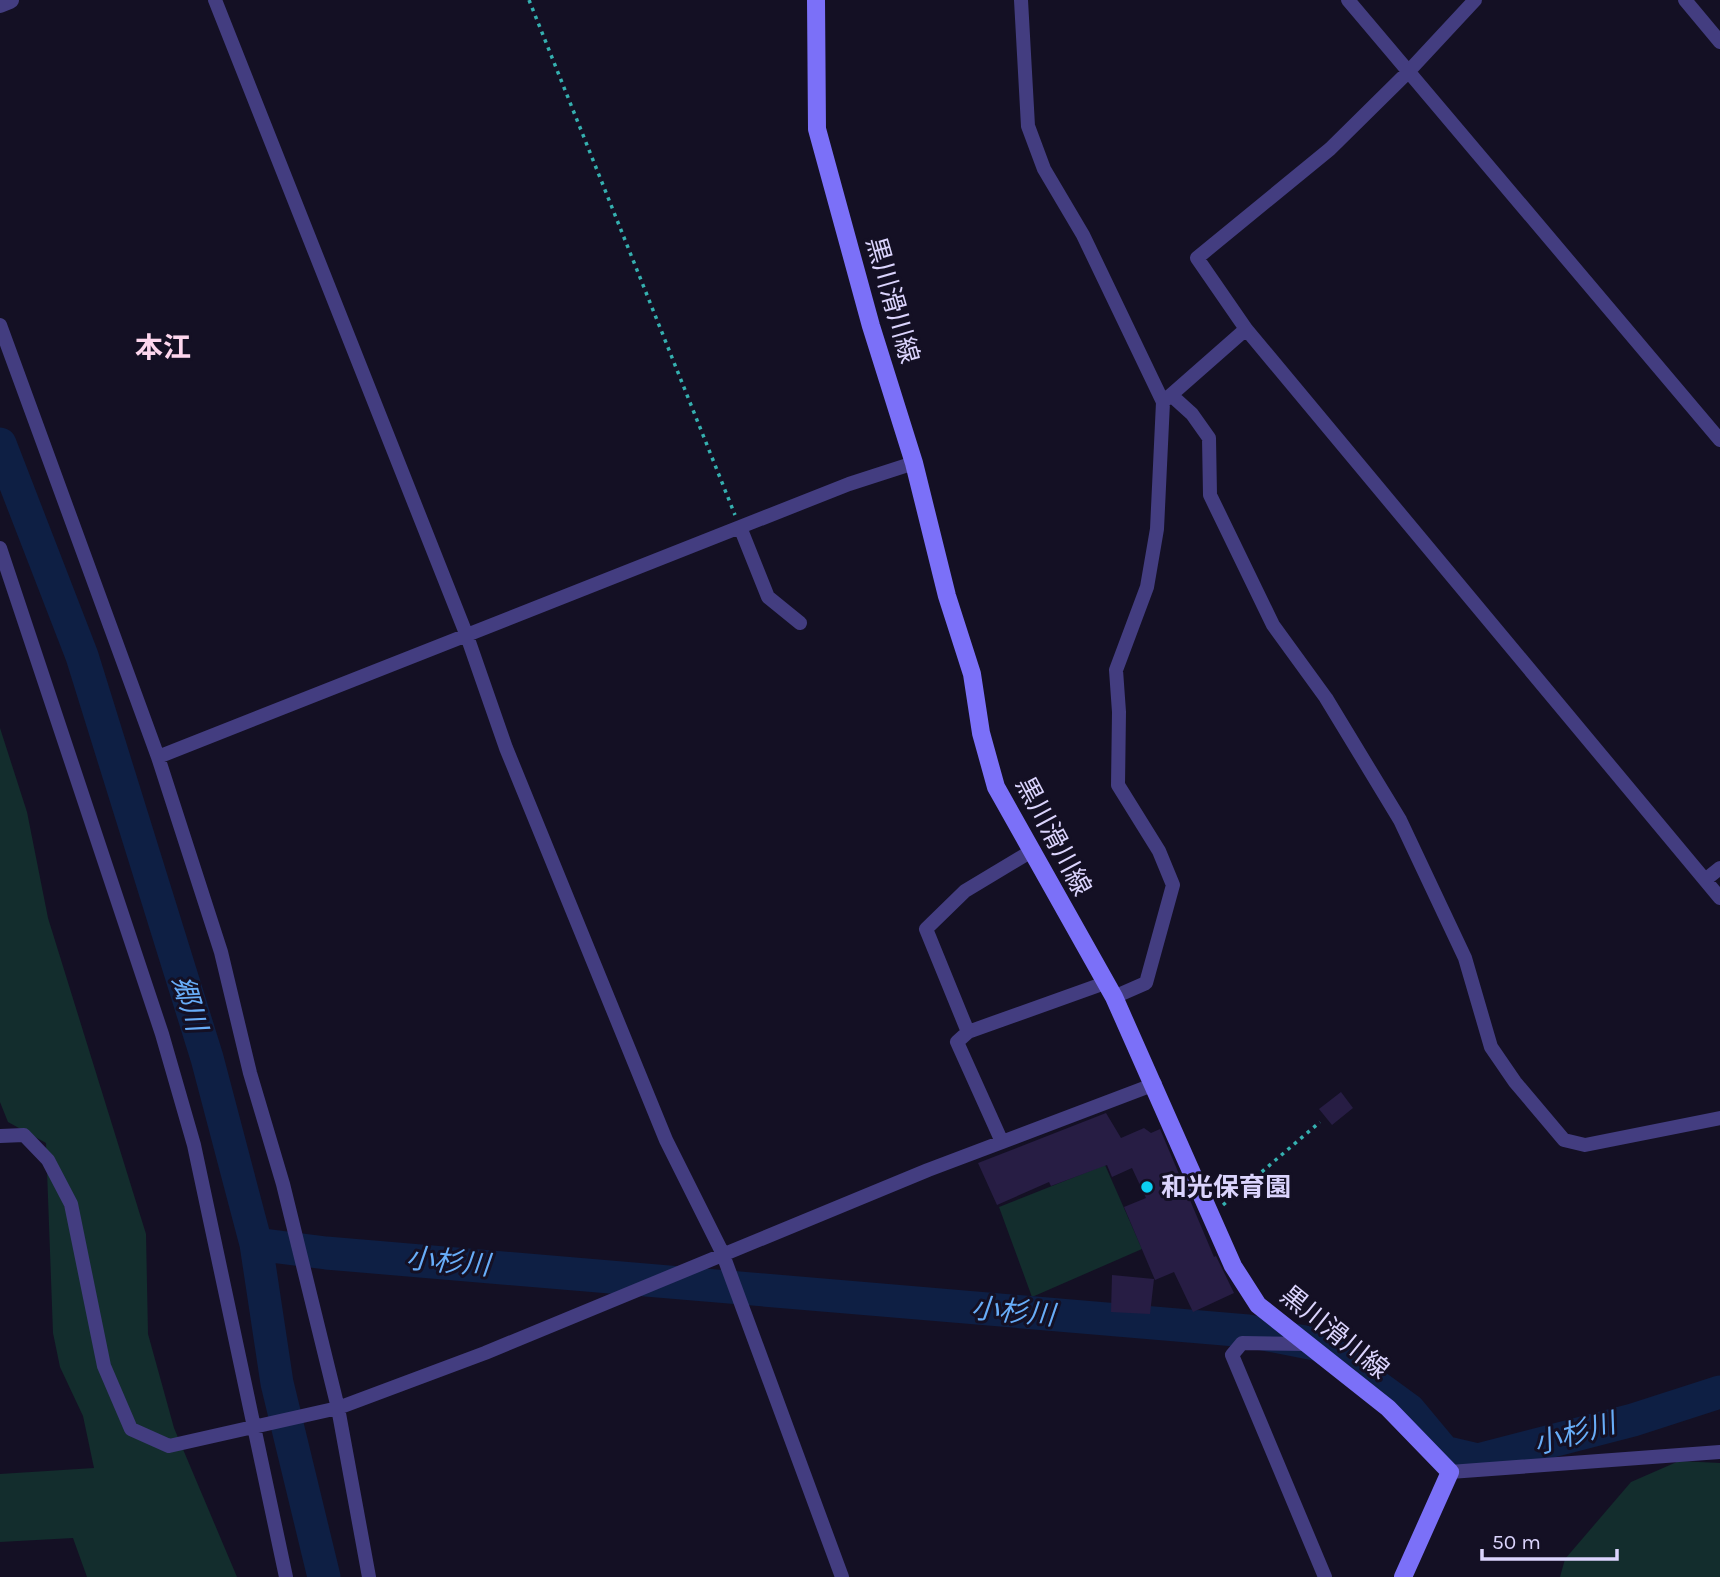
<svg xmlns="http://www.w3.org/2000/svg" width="1720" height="1577" viewBox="0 0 1720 1577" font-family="Karla,'Noto Sans JP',sans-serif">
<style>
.green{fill:#132d2d}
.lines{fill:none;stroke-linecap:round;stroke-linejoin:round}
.river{stroke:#0e1f44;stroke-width:33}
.building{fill:#271d44}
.path{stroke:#35b0b0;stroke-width:3.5;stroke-dasharray:3.5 5;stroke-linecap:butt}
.minor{stroke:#433d80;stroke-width:14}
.tertiary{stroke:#433d80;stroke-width:18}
.secondary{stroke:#7b70f8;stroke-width:18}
.poi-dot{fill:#0ccef2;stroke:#141024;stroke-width:2.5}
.labels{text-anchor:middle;stroke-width:6;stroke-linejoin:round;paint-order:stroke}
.street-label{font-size:26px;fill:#dbd4fd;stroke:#141024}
.poi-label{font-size:26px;font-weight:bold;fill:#dbd4fd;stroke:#141024;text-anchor:start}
.neighbourhood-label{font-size:28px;font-weight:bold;fill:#fdd6ed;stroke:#141024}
.water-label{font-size:28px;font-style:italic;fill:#68adf8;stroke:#141024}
</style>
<rect width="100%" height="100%" fill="#141024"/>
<!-- green -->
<path class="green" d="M 0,728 L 27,812 L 48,918 L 146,1234 L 148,1334 L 174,1428 L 237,1577 L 87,1577 L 73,1538 L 0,1542 L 0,1474 L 94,1468 L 83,1416 L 60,1367 L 53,1333 L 46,1143 L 8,1122 L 0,1102 Z
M 1105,1165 L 1142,1249 L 1032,1297 L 999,1207 Z
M 1679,1461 L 1720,1463 L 1720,1577 L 1560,1577 L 1565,1559 L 1631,1482 Z"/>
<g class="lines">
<!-- river -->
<path class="river" d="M 0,444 L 82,656 L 207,1058 L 256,1244 L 277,1383 L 324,1577
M 256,1244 L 326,1253 L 1248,1331 L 1320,1345 L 1409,1410 L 1444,1452 L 1478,1460 L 1633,1420 L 1720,1392"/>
</g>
<!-- building -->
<path class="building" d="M 1341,1092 L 1353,1108 L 1332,1125 L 1319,1109 Z
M 1106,1113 L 1121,1138 L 1144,1128 L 1151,1133 L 1160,1129 L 1214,1257 L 1216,1256 L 1234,1293 L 1193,1312 L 1174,1272 L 1155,1280 L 1124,1207 L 1146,1198 L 1132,1168 L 1112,1177 L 1107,1165 L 1051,1186 L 1049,1182 L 997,1205 L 978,1163 Z
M 1112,1275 L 1154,1279 L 1150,1314 L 1111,1312 Z"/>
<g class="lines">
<!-- path -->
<path class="path" d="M 529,0 L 735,515
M 1223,1205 L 1320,1122"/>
<!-- minor -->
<path class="minor" d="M 215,0 L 467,636 L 506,748 L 666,1140 L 722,1252 L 842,1577
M 1021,0 L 1028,126 L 1044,169 L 1083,235 L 1163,402
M 1348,0 L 1720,440
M 1475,0 L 1408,72 L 1330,149 L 1197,258 L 1246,329 L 1720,898
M 1685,0 L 1720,42
M 0,325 L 158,757 L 221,952 L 250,1073 L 283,1184 L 338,1408 L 369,1577
M 1171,395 L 1192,414 L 1209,438 L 1210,495 L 1273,625 L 1326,698 L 1400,820 L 1465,958 L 1491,1047 L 1515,1082 L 1564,1140 L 1585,1145 L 1720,1118
M 740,527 L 768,597 L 800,623
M 0,548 L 162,1034 L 194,1145 L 286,1577
M 158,757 L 849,484 L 914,463
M 1705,880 L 1720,868
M 1114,997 L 1146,983 L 1173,885 L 1159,851 L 1118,785 L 1119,712 L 1116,670 L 1147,587 L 1157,529 L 1163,402 L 1246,329
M 968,1032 L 926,929 L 965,891 L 1030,852
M 0,1136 L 24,1135 L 48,1160 L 71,1204 L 104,1366 L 131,1429 L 169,1446 L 338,1408 L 485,1353 L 928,1170 L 1155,1084
M 1002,1142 L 957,1042 L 968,1032 L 1105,983
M 1307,1344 L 1242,1343 L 1232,1355 L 1325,1577
M 1450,1472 L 1720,1452"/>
<!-- tertiary -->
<path class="tertiary" d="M 0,4 L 10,0"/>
<!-- secondary -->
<path class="secondary" d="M 816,0 L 817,129 L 871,326 L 914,463 L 947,596 L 972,674 L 981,733 L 996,787 L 1114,997 L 1233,1266 L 1258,1305 L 1388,1408 L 1450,1472 L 1403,1577"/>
</g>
<!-- markers -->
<circle class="poi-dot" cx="1147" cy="1187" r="7"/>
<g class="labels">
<!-- street labels -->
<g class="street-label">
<text transform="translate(893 300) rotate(74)" y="9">黒川滑川線</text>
<text transform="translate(1054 836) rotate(62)" y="9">黒川滑川線</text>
<text transform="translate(1335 1332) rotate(39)" y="9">黒川滑川線</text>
</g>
<!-- poi labels -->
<g class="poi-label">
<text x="1161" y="1196">和光保育園</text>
</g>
<!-- neighbourhood labels -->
<g class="neighbourhood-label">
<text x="163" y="357">本江</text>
</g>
<!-- water labels -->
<g class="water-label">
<text transform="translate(190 1003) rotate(73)" y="10">郷川</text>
<text transform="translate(448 1261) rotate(5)" y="10">小杉川</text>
<text transform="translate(1013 1311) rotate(5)" y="10">小杉川</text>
<text transform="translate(1574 1433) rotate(-16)" y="10">小杉川</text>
</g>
</g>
<!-- scale -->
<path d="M1482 1549v10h135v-10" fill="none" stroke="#dbd4fd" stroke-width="3.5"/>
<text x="1492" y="1549" font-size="21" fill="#dbd4fd" stroke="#141024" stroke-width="5" paint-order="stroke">50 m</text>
</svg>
